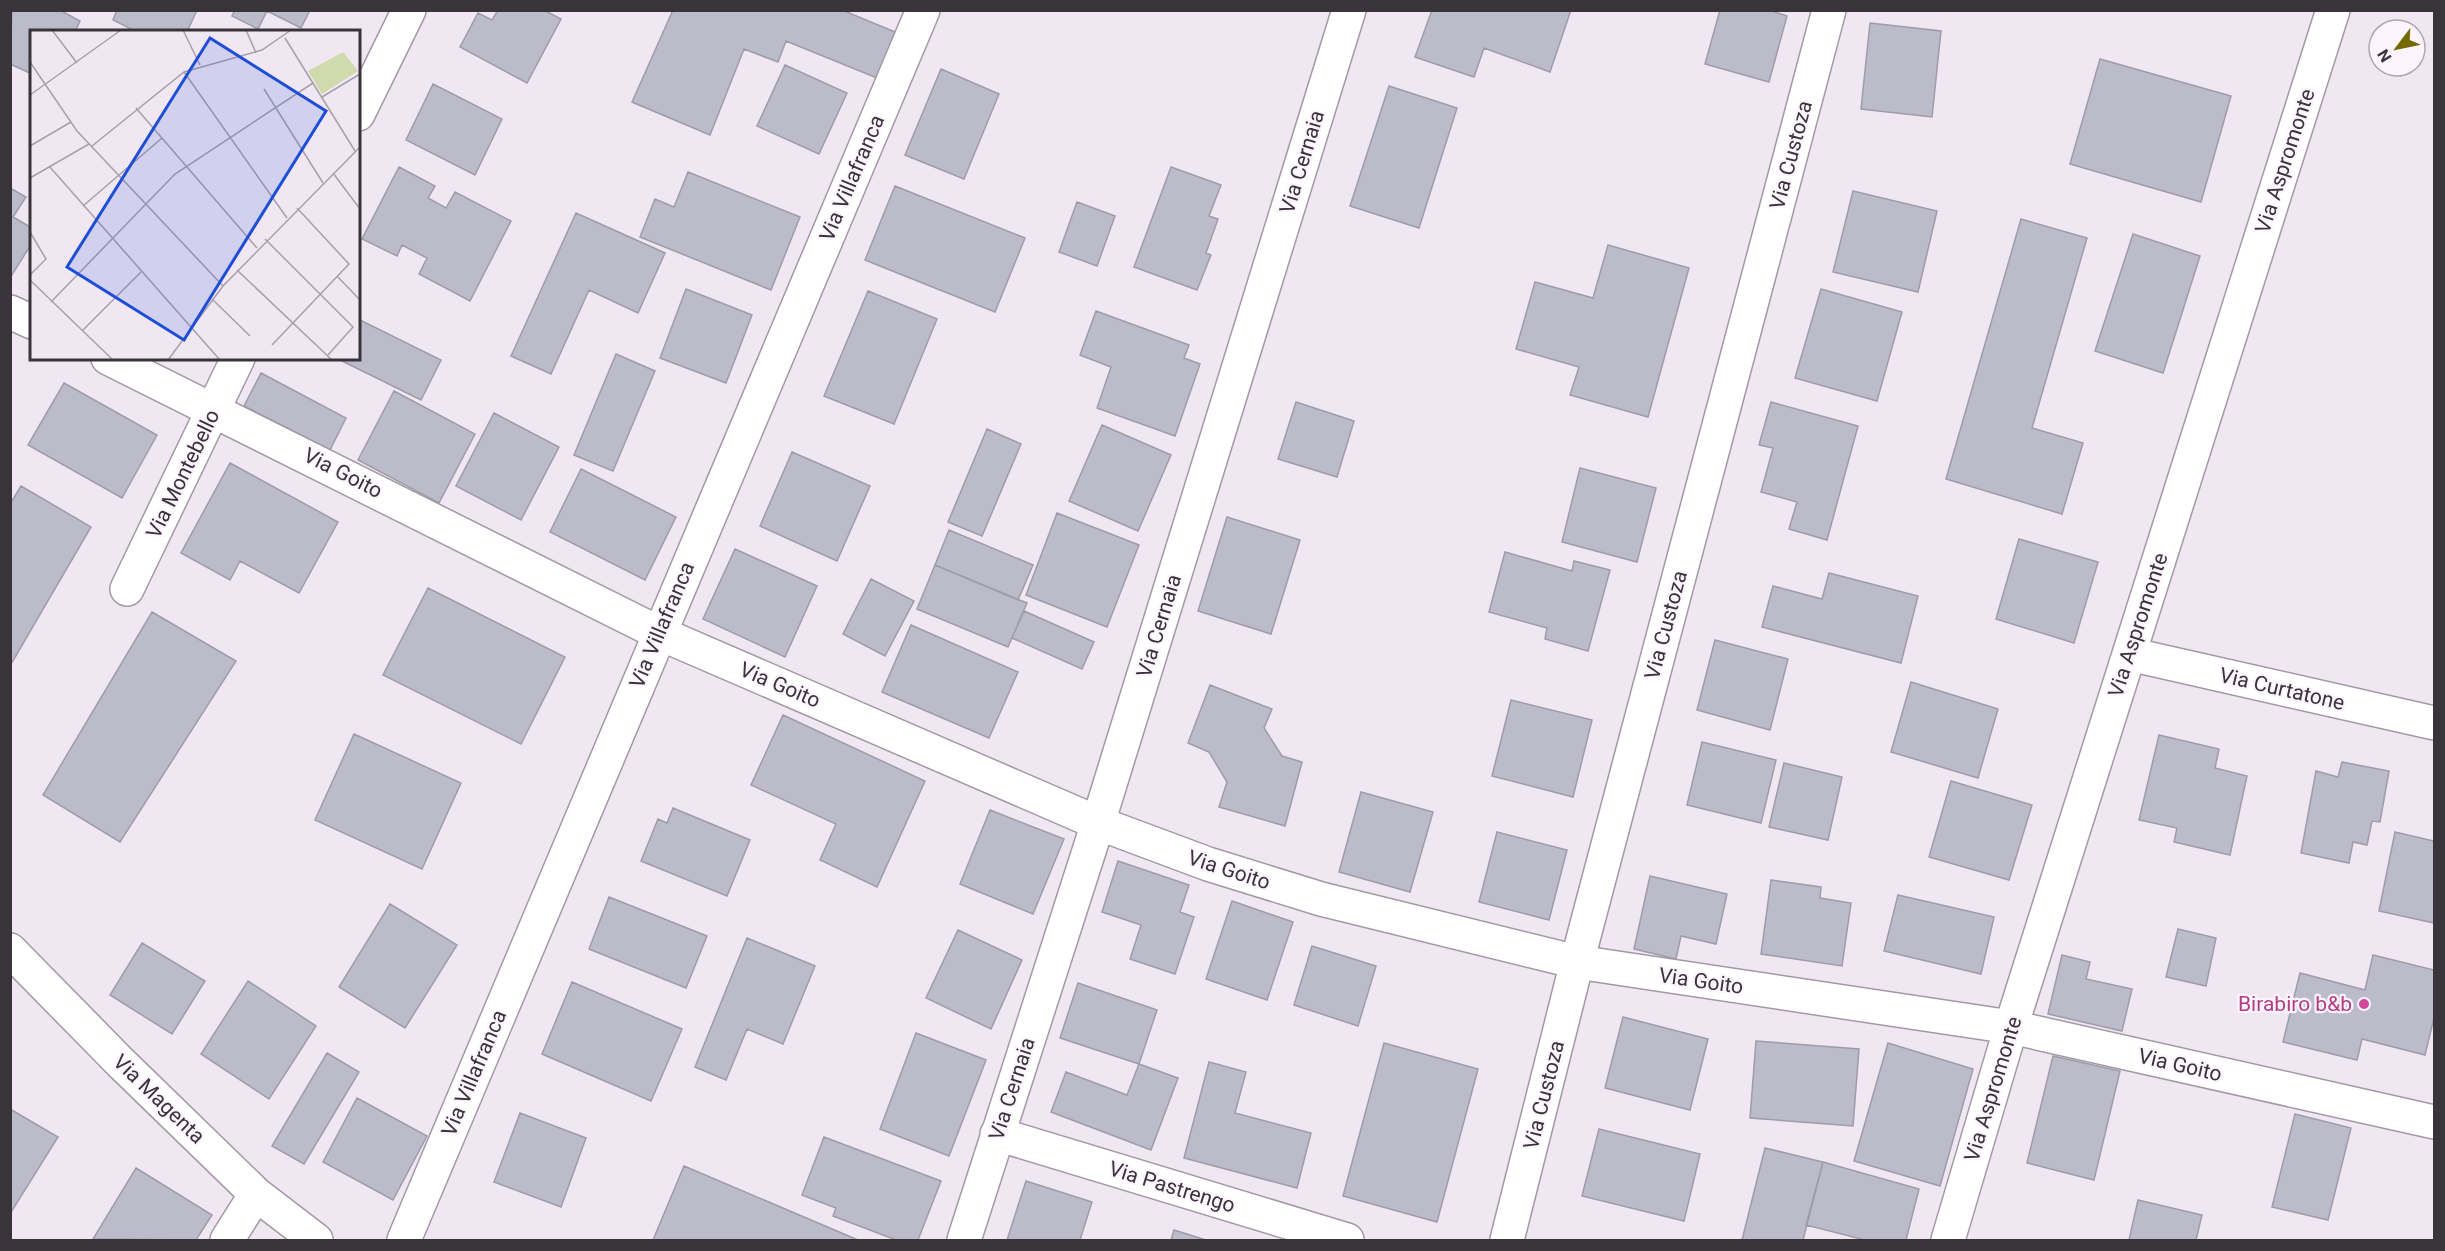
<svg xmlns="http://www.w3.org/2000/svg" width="2445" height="1251" viewBox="0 0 2445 1251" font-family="Roboto,sans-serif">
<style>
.building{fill:#bcbbc9;stroke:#9d9ca9;stroke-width:1.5}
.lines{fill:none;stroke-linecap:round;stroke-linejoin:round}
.street-casing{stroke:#a399a5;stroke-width:36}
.street{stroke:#fff;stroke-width:33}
.hotel-dot{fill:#d1479c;stroke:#fdf5fe;stroke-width:2}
.labels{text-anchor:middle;stroke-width:4.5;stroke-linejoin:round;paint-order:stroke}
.street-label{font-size:21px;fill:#383439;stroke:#fdf5fe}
.hotel-label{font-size:21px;fill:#b23c85;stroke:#fdf5fe;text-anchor:end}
.inset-road{fill:none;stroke:#a79fa9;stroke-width:1.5}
.view{fill:#1d4ed8;fill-opacity:0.15;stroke:#1d4ed8;stroke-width:3}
.inset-edge{fill:none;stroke:#383439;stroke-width:3}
</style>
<rect width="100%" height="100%" fill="#f1e7f3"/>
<!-- building -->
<path class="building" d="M 12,10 L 60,10 L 80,21 L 75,32 L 32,32 L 32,74 L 10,64 Z
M 117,10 L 197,10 L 187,32 L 137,32 L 113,20 Z
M 235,10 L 310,10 L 301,28 L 267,11 L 258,29 L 232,16 Z
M 498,10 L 544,10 L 561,19 L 527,83 L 460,47 L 478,13 L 492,20 Z
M 673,10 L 842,10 L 895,32 L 877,78 L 786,41 L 778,62 L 744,49 L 710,135 L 632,102 Z
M 1432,10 L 1571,10 L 1550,72 L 1484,48 L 1474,77 L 1415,57 Z
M 1720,10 L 1768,10 L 1787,16 L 1769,82 L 1705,64 Z
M 1870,23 L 1941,31 L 1932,117 L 1861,109 Z
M 2100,59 L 2231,96 L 2201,202 L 2070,164 Z
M 785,65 L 847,93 L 819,154 L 757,126 Z
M 941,69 L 999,94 L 964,179 L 905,155 Z
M 433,84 L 502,119 L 475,175 L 406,140 Z
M 1389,86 L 1457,108 L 1419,228 L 1350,206 Z
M 399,167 L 435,186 L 428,198 L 446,208 L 455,192 L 511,221 L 470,301 L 419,274 L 427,258 L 402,245 L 397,256 L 362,239 Z
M 1171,167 L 1221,185 L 1209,216 L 1218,219 L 1206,253 L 1211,255 L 1197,290 L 1134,267 Z
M 688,172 L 800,217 L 771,290 L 640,237 L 655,199 L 674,207 Z
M 895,186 L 1025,238 L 995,312 L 865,260 Z
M 10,188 L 26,197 L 13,217 L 32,228 L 32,243 L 10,278 Z
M 1853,191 L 1937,211 L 1918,292 L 1833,272 Z
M 1077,202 L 1115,216 L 1097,266 L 1059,252 Z
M 576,213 L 665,253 L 638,313 L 589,290 L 551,374 L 511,356 Z
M 2021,219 L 2087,238 L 2032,428 L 2083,443 L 2062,514 L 1946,479 Z
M 2133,234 L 2200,256 L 2163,373 L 2095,351 Z
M 1608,245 L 1689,268 L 1648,417 L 1570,395 L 1579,367 L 1516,349 L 1535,282 L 1593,298 Z
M 686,289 L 752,315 L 726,383 L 660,358 Z
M 1821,289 L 1902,312 L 1877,401 L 1795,378 Z
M 868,291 L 937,319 L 894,424 L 824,396 Z
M 1096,311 L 1189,345 L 1184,358 L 1200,364 L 1175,436 L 1097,408 L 1111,367 L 1080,355 Z
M 358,319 L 441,360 L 421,400 L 336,358 L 358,358 Z
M 616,354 L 655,371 L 613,471 L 574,455 Z
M 261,373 L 346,418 L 330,450 L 244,406 Z
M 64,383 L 157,435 L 122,498 L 28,445 Z
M 394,391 L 475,434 L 439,503 L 358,460 Z
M 1296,402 L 1354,421 L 1337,477 L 1278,459 Z
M 1771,402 L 1858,426 L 1827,540 L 1789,529 L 1797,502 L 1761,492 L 1773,448 L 1759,445 Z
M 494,413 L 559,447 L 521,520 L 456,486 Z
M 1102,425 L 1171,455 L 1138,531 L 1069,501 Z
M 987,429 L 1021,444 L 982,536 L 948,522 Z
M 792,452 L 870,486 L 837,561 L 760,526 Z
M 230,463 L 338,522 L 299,593 L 240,561 L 230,580 L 181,553 Z
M 1580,468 L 1656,488 L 1637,562 L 1562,542 Z
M 581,469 L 676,517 L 645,580 L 550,532 Z
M 21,486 L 91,527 L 10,666 L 10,504 Z
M 1057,513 L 1139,545 L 1107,627 L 1026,595 Z
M 1227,517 L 1300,540 L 1271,634 L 1198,611 Z
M 949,530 L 1033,565 L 1018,600 L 935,565 Z
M 2019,539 L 2098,562 L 2074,643 L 1996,619 Z
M 735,549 L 817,586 L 785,657 L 703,619 Z
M 1505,552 L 1572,571 L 1574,561 L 1610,570 L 1588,651 L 1545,639 L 1547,628 L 1489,612 Z
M 935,565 L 1027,603 L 1008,647 L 917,609 Z
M 1829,573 L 1918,596 L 1901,663 L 1762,627 L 1773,586 L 1822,599 Z
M 871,579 L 914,601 L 885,656 L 843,634 Z
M 428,588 L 565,657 L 521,744 L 383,675 Z
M 1024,611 L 1094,642 L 1082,669 L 1012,638 Z
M 152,612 L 236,661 L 120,842 L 43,795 Z
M 911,625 L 1018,672 L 989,738 L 882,692 Z
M 1715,640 L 1788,659 L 1770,730 L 1697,710 Z
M 1911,682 L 1998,709 L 1978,778 L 1891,752 Z
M 1210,685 L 1272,709 L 1264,728 L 1282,756 L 1302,762 L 1285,826 L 1219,807 L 1227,782 L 1209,752 L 1188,743 Z
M 1511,700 L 1592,720 L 1573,797 L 1492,776 Z
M 783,715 L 925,781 L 877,887 L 820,860 L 836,824 L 751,785 Z
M 354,734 L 461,783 L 422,869 L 315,820 Z
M 2159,735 L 2219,749 L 2215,768 L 2247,776 L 2230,855 L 2174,842 L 2177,828 L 2139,820 Z
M 1702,742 L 1776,760 L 1761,823 L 1687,805 Z
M 2342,762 L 2389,771 L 2380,822 L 2372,821 L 2367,845 L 2353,842 L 2349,863 L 2301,853 L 2316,771 L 2338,777 Z
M 1784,763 L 1842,777 L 1828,840 L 1769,827 Z
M 1951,781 L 2032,805 L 2009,880 L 1929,857 Z
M 1361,792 L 1433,812 L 1410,892 L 1339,872 Z
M 673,808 L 750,840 L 727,896 L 641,861 L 658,819 L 667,823 Z
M 990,810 L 1064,839 L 1033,914 L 960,884 Z
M 1497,832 L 1567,850 L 1549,920 L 1479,902 Z
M 2395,832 L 2434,841 L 2434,923 L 2379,911 Z
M 1118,861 L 1189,885 L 1180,912 L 1194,917 L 1175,974 L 1130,959 L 1141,925 L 1102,912 Z
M 1650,876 L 1727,894 L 1716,944 L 1681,936 L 1676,959 L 1634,949 Z
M 1771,880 L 1821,887 L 1820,898 L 1851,903 L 1842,966 L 1761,954 Z
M 1898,895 L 1994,917 L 1981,974 L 1884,951 Z
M 609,897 L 707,936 L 686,988 L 589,949 Z
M 1232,901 L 1293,922 L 1267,1000 L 1206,979 Z
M 390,904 L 457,945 L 405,1028 L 339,987 Z
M 2178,929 L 2216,938 L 2206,986 L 2166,977 Z
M 958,930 L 1022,960 L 991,1029 L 926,998 Z
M 747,938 L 815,966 L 783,1044 L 747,1029 L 726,1080 L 695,1067 Z
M 142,943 L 205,981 L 172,1034 L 110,995 Z
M 1312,946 L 1376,966 L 1358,1026 L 1294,1005 Z
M 2062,955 L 2090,962 L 2086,979 L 2132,989 L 2122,1031 L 2048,1014 Z
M 2373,955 L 2434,970 L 2434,1018 L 2425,1055 L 2362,1039 L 2357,1060 L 2283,1042 L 2300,973 L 2365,990 Z
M 248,981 L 316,1026 L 269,1099 L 201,1054 Z
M 572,982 L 682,1029 L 651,1101 L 542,1054 Z
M 1078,983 L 1157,1010 L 1139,1064 L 1060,1038 Z
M 1623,1017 L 1708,1039 L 1690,1110 L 1605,1088 Z
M 916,1033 L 986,1060 L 949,1156 L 880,1129 Z
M 1756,1041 L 1859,1049 L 1853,1126 L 1750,1118 Z
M 1384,1043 L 1478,1069 L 1437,1222 L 1343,1196 Z
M 1888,1043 L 1973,1069 L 1940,1186 L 1854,1161 Z
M 327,1053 L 359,1072 L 304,1164 L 272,1146 Z
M 2053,1056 L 2120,1071 L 2094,1180 L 2027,1163 Z
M 1209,1062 L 1246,1072 L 1235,1113 L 1311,1133 L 1297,1188 L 1184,1158 Z
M 1139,1064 L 1178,1078 L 1151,1150 L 1051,1112 L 1066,1072 L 1127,1095 Z
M 357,1098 L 427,1136 L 393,1200 L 323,1162 Z
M 10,1109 L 58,1137 L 10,1214 Z
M 520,1113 L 586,1138 L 561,1207 L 494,1182 Z
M 2295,1114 L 2351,1128 L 2328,1220 L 2272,1207 Z
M 1599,1129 L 1700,1154 L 1684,1221 L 1582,1196 Z
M 824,1137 L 941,1181 L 918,1240 L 896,1240 L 833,1216 L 836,1208 L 802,1195 Z
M 1765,1148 L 1823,1162 L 1803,1240 L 1742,1240 Z
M 1823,1162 L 1919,1189 L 1906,1240 L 1865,1240 L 1806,1225 Z
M 684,1166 L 858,1240 L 653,1240 Z
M 136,1168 L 212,1215 L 196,1240 L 93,1239 Z
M 1026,1181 L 1092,1202 L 1080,1240 L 1007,1240 Z
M 2138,1200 L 2202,1215 L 2196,1240 L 2129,1240 Z
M 1174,1230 L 1206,1240 L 1171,1240 Z"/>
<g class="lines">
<defs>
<path id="street" d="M 358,114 L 409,10
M 10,312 L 32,322
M 108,358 L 659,633 L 1098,823 L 1208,864 L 1321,899 L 1577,962 L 2011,1027 L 2434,1122
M 127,589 L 238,358
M 2129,654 L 2434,723
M 10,950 L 120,1062 L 256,1194 L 316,1240
M 997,1134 L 1347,1240
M 227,1240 L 256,1194
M 404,1240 L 923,10
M 964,1240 L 1098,823 L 1349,10
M 1507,1240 L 1577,962 L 1829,10
M 1948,1240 L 2011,1027 L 2333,10"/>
</defs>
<!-- street casing -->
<use href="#street" class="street-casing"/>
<!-- street -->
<use href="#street" class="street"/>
</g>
<!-- markers -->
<circle class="hotel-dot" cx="2364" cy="1004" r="6"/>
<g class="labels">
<!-- street labels -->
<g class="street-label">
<text transform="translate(1791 155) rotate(-75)" y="7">Via Custoza</text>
<text transform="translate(2285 161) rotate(-72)" y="7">Via Aspromonte</text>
<text transform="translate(1302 162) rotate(-73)" y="7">Via Cernaia</text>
<text transform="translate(852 178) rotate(-67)" y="7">Via Villafranca</text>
<text transform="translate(343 473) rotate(27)" y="7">Via Goito</text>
<text transform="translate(183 474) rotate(-64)" y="7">Via Montebello</text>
<text transform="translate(662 625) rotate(-67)" y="7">Via Villafranca</text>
<text transform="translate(1666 625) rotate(-75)" y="7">Via Custoza</text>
<text transform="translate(2138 625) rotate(-72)" y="7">Via Aspromonte</text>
<text transform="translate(1159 626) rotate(-73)" y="7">Via Cernaia</text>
<text transform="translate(780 685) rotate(23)" y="7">Via Goito</text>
<text transform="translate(2282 689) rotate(13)" y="7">Via Curtatone</text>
<text transform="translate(1229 870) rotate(18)" y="7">Via Goito</text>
<text transform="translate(1701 981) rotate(8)" y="7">Via Goito</text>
<text transform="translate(2180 1065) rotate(13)" y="7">Via Goito</text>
<text transform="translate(474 1073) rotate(-67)" y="7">Via Villafranca</text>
<text transform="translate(1012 1089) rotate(-72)" y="7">Via Cernaia</text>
<text transform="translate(1993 1089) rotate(-73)" y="7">Via Aspromonte</text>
<text transform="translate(1544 1095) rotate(-76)" y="7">Via Custoza</text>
<text transform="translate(159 1099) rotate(44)" y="7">Via Magenta</text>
<text transform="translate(1172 1187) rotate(17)" y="7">Via Pastrengo</text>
</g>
<!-- hotel labels -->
<g class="hotel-label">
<text x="2352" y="1011">Birabiro b&amp;b</text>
</g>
</g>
<!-- overview -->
<g transform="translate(30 30)">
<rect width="330" height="330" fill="#f1e7f3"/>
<path d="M 313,22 L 328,41 L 292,64 L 278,41 Z" fill="#d0daac"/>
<path class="inset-road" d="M 22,0 L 47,33M 153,0 L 170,35M 216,0 L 226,23M 255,8 L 325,121M 0,32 L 47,101 L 193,256M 154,42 L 257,188M 234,59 L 293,153M 0,65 L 91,0M 292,67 L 330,44M 106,78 L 227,218M 0,116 L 41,92M 62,116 L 154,42 L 232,20 L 261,0M 19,136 L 190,330M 303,143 L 330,179M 0,148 L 59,114M 53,176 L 132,108M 0,202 L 16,229 L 0,245M 235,209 L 323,297 L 298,325M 207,240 L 302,330M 308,247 L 330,270M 0,250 L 83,330M 182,269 L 220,306M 21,272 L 145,144 L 283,53M 52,301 L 111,242M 242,315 L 319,234 L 267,178M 138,330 L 193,256 L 330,117"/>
<path class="view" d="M 180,8 L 296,81 L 154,310 L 37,237 Z"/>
<rect width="330" height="330" class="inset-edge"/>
</g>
<!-- border -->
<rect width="2445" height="1251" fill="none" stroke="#383439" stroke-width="24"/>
<!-- north arrow -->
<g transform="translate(2397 48) rotate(238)"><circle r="28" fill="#fdf5fe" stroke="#aea8af" stroke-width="1.5"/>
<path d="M0-4.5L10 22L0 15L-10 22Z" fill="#766901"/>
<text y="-9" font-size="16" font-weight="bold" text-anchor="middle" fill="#383439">N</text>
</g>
</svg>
